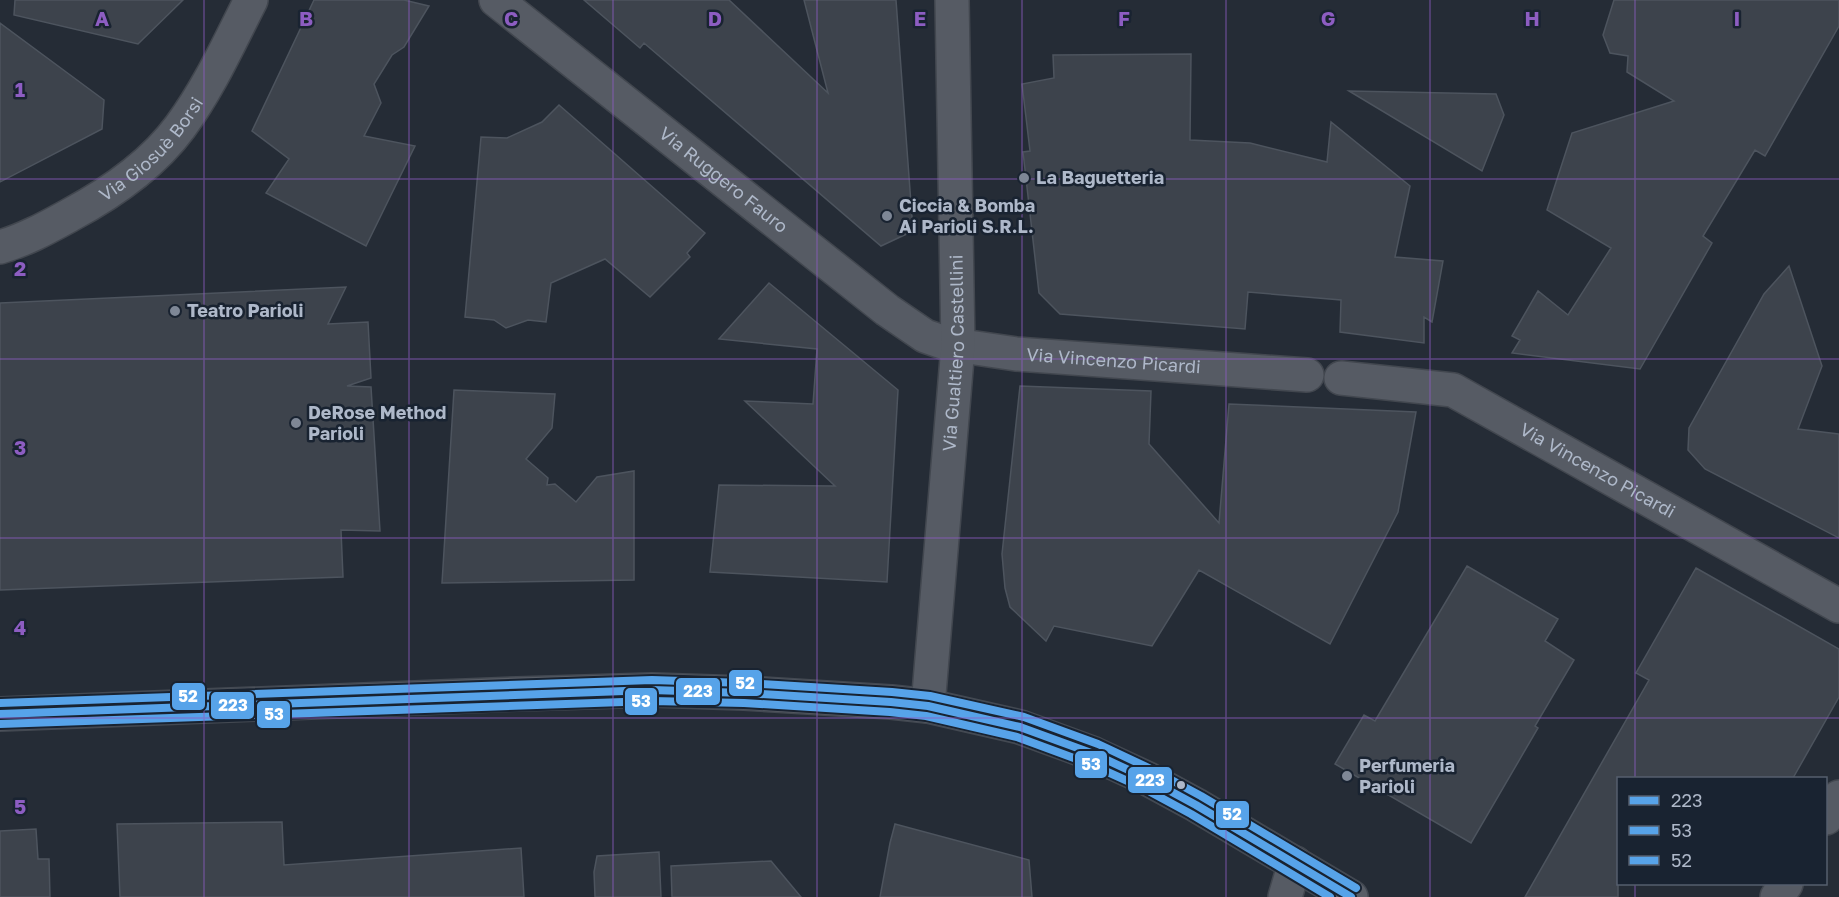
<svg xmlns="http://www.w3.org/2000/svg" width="1839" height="897" viewBox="0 0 1839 897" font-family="'Golos Text',sans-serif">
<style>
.building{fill:#3d434c;stroke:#4d545e;stroke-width:1.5}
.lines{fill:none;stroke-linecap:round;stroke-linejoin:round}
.minor-casing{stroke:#42474f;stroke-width:36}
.major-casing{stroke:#434952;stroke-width:36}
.minor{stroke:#565b64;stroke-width:33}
.major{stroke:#585d66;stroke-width:33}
.bus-1-casing{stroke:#192331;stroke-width:12}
.bus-2-casing{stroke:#192331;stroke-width:12}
.bus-3-casing{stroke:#192331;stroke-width:12}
.bus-1{stroke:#57a3e9;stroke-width:8}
.bus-2{stroke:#57a3e9;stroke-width:8}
.bus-3{stroke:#57a3e9;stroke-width:8}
.grid{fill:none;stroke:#8d5dc2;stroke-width:1.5;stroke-opacity:0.55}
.poi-dot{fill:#7e8796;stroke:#192331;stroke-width:2}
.bus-dot{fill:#aeb8c9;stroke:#192331;stroke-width:2}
.labels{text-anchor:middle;stroke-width:5;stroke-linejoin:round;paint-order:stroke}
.street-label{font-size:18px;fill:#aeb8c9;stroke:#192331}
.poi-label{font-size:18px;font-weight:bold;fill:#aeb8c9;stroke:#192331;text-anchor:start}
.grid-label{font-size:20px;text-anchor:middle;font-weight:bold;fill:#8d5dc2;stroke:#192331;stroke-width:5;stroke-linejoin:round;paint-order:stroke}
.line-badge{stroke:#192331;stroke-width:2}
.badge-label{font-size:16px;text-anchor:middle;font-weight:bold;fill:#fff}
</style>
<rect width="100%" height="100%" fill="#252c36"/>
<!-- building -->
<path class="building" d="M 15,0 L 183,0 L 138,44 L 14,15 Z
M 314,0 L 404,0 L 429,6 L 404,47 L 392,55 L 374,84 L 381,103 L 364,136 L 415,146 L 366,246 L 266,193 L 289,159 L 252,131 Z
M 584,0 L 729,0 L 828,93 L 804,0 L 896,0 L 913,231 L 881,246 L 644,43 L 640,48 Z
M 1614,0 L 1839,0 L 1839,26 L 1765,156 L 1755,150 L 1703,236 L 1712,243 L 1640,369 L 1512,353 L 1520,340 L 1512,336 L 1538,291 L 1568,315 L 1611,248 L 1547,210 L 1572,133 L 1674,101 L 1627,72 L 1628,56 L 1610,53 L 1603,35 Z
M 0,23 L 104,100 L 102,129 L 0,182 Z
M 1191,54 L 1190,140 L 1250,143 L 1327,162 L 1331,122 L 1410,186 L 1395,257 L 1443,261 L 1432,322 L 1424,317 L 1424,343 L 1340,332 L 1341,300 L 1248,292 L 1245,329 L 1060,314 L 1039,293 L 1023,152 L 1030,151 L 1022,84 L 1054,78 L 1053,55 Z
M 1349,91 L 1496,94 L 1504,115 L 1482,171 Z
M 559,105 L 705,233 L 687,253 L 690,257 L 650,297 L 605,259 L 551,283 L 546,322 L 528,320 L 506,328 L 494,320 L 465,317 L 481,137 L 507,138 L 542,122 Z
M 1789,266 L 1822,366 L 1798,429 L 1839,434 L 1839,538 L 1705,469 L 1688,450 L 1689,428 L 1764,294 Z
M 769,283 L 898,390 L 887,582 L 710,572 L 719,485 L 835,486 L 745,401 L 813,404 L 817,349 L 719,339 Z
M 346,287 L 328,324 L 368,322 L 371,378 L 347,386 L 371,387 L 380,531 L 341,530 L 343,577 L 0,590 L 0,303 Z
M 1020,386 L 1151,391 L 1149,444 L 1219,523 L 1229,404 L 1416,412 L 1398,512 L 1330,644 L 1199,570 L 1152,646 L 1054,626 L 1046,641 L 1010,607 L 1005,588 L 1002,554 Z
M 454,390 L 555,394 L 552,428 L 526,459 L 548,478 L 547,485 L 555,484 L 576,502 L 597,477 L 634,471 L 634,580 L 442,583 Z
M 1467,566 L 1558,619 L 1545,641 L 1574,660 L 1535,726 L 1538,728 L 1471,843 L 1335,764 L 1364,715 L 1375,721 Z
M 1696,568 L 1839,649 L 1839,697 L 1793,778 L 1618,778 L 1618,897 L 1525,897 L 1649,680 L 1636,673 Z
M 282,822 L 284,865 L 521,848 L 524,897 L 120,897 L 117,824 Z
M 895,824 L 1029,860 L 1032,897 L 880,897 L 890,843 Z
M 36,829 L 38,859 L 49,859 L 50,897 L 0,897 L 0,831 Z
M 659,852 L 661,897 L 595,897 L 594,872 L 597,856 Z
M 771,861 L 801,897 L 672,897 L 671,866 Z"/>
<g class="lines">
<defs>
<g id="minor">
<path id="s1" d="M 496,0 L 887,310 L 925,336 L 948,344 L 1016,354 L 1307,375"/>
<path id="s2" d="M 0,247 C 25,240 48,227 70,215 C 111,193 152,165 180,127 C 209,88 229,43 251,0"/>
<path id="s3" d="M 1341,378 L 1453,390 L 1839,606"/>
<path id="s4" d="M 928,706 L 958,346 L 952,0"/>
<path d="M 1826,818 L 1839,797"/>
<path d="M 1285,897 L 1295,863"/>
<path d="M 1777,897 L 1786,884"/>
</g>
<path id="major" d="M 0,714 L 517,694 L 652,690 L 744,693 L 891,702 L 928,706 L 1020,727 L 1094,754 L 1148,779 L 1196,805 L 1351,897"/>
</defs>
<!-- minor casing -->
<use href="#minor" class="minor-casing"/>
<!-- major casing -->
<use href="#major" class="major-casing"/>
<!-- minor -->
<use href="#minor" class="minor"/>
<!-- major -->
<use href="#major" class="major"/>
<defs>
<path id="bus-1" d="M 0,714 L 652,690 L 744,693 L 891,702 L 928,706 L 1020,727 L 1094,754 L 1148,779 L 1196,805 L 1351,897"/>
<path id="bus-2" d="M 0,724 L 652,701 L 744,703 L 890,712 L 926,716 L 1017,737 L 1090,764 L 1143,788 L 1191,814 L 1330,897"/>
<path id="bus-3" d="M 0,703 L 652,680 L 745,683 L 892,692 L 930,696 L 1024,717 L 1098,744 L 1153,770 L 1201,796 L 1356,888"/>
</defs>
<!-- bus-1 casing -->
<use href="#bus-1" class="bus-1-casing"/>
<!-- bus-2 casing -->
<use href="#bus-2" class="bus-2-casing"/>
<!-- bus-3 casing -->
<use href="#bus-3" class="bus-3-casing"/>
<!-- bus-1 -->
<use href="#bus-1" class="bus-1"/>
<!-- bus-2 -->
<use href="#bus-2" class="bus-2"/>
<!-- bus-3 -->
<use href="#bus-3" class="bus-3"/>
</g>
<!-- grid -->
<path class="grid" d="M 204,0 L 204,897M 409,0 L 409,897M 613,0 L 613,897M 817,0 L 817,897M 1022,0 L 1022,897M 1226,0 L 1226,897M 1430,0 L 1430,897M 1635,0 L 1635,778M 0,179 L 1839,179M 0,359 L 1839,359M 0,538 L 1839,538M 0,718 L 1839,718M 1635,884 L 1635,897"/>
<!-- markers -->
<g class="poi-dot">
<circle cx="1024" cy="178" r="6"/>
<circle cx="887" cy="216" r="6"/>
<circle cx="175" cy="311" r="6"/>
<circle cx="296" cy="423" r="6"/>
<circle cx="1347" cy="776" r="6"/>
</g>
<circle class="bus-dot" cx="1181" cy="785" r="5"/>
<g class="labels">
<!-- street labels -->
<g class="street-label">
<text dy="6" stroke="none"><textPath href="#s2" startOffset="183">Via Giosuè Borsi</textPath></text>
<text dy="6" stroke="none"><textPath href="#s1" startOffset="290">Via Ruggero Fauro</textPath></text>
<text dy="6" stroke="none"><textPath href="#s4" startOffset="354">Via Gualtiero Castellini</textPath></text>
<text dy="6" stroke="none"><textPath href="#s1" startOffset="736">Via Vincenzo Picardi</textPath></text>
<text dy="6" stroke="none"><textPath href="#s3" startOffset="278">Via Vincenzo Picardi</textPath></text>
</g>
<!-- poi labels -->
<g class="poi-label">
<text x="1036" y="184">La Baguetteria</text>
<text x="899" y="212">Ciccia &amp; Bomba<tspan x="899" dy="21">Ai Parioli S.R.L.</tspan></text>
<text x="187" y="317">Teatro Parioli</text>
<text x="308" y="419">DeRose Method<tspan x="308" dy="21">Parioli</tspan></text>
<text x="1359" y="772">Perfumeria<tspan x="1359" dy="21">Parioli</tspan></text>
</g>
</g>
<g class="grid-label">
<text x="102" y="26">A</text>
<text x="306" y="26">B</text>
<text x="511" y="26">C</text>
<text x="715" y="26">D</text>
<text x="920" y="26">E</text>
<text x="1124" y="26">F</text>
<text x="1328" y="26">G</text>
<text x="1532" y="26">H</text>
<text x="1737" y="26">I</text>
<text x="20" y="97">1</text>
<text x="20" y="276">2</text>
<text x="20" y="455">3</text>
<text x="20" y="635">4</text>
<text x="20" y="814">5</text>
</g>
<g class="line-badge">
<rect x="728" y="669" width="35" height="28" rx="6" fill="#57a3e9"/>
<rect x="675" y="677" width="46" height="29" rx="6" fill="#57a3e9"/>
<rect x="171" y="682" width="35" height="29" rx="6" fill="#57a3e9"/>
<rect x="624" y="687" width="34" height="29" rx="6" fill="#57a3e9"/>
<rect x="210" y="691" width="45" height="29" rx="6" fill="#57a3e9"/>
<rect x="256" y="700" width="35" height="29" rx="6" fill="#57a3e9"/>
<rect x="1074" y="750" width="34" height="29" rx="6" fill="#57a3e9"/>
<rect x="1127" y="766" width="46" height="28" rx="6" fill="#57a3e9"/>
<rect x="1215" y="800" width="35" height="29" rx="6" fill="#57a3e9"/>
</g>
<g class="badge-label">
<text x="745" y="689">52</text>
<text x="698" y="697">223</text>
<text x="188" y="702">52</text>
<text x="641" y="707">53</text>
<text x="233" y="711">223</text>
<text x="274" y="720">53</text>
<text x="1091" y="770">53</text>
<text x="1150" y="786">223</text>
<text x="1232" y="820">52</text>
</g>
<!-- legend -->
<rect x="1617" y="777" width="210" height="108" fill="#192331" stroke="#555f6e" stroke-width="1.5"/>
<rect x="1629" y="796" width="30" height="9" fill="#57a3e9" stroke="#555f6e" stroke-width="1.5"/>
<text x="1671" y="807" font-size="18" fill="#aeb8c9">223</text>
<rect x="1629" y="826" width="30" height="9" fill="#57a3e9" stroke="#555f6e" stroke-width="1.5"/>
<text x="1671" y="837" font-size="18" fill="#aeb8c9">53</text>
<rect x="1629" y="856" width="30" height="9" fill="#57a3e9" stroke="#555f6e" stroke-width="1.5"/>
<text x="1671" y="867" font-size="18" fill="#aeb8c9">52</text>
</svg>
